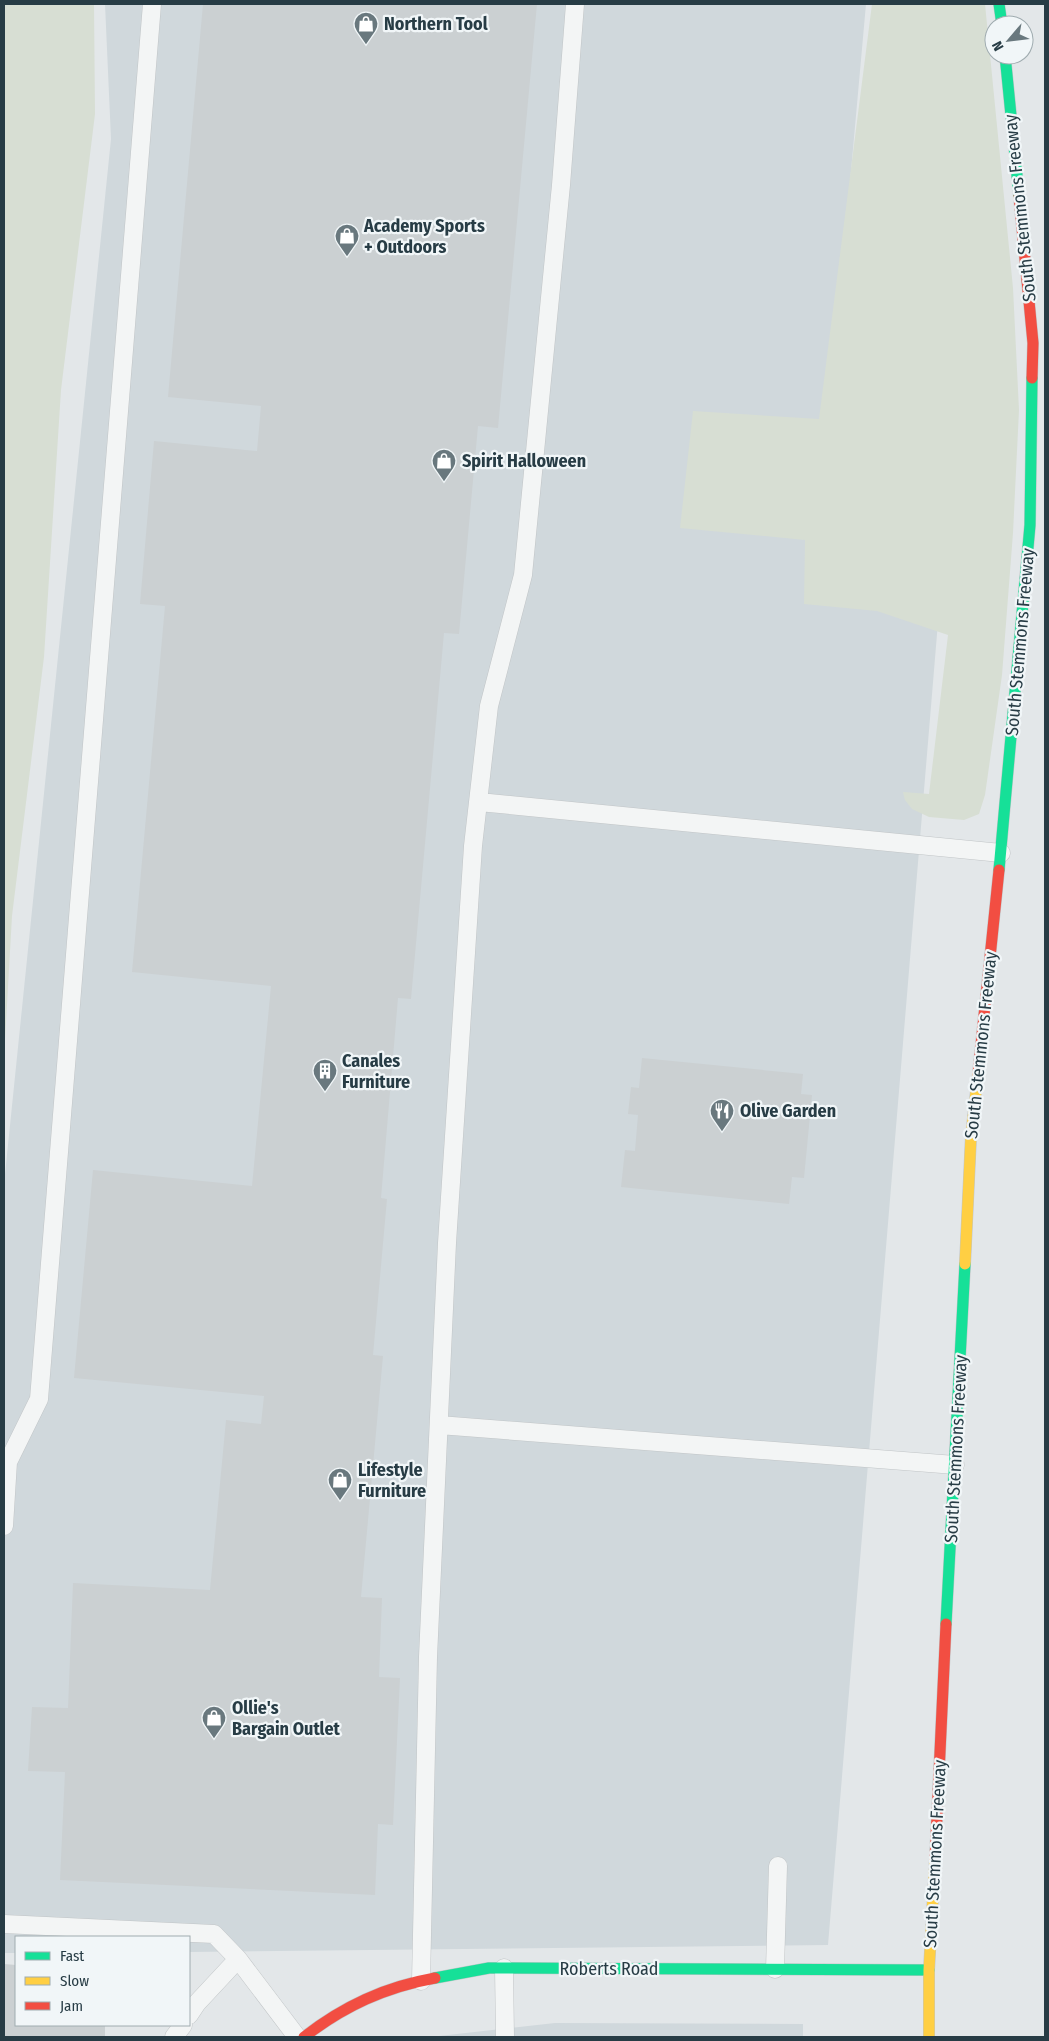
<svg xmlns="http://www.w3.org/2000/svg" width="1049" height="2041" viewBox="0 0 1049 2041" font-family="'Fira Sans Condensed',sans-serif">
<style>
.built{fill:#d0d8dc}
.green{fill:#d7ded3}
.building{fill:#cbd0d2}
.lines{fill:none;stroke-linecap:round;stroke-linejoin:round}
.lane-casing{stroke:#c1c5c7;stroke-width:19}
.fast-casing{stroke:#c1c5c7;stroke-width:12}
.slow-casing{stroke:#c1c5c7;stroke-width:12}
.jam-casing{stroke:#c1c5c7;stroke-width:12}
.lane{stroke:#f3f5f5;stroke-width:18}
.fast{stroke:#16e098;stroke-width:11}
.slow{stroke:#ffcf43;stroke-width:11}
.jam{stroke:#f24e42;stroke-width:11}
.labels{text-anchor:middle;stroke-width:4.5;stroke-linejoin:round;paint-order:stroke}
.poi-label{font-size:18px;font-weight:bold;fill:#273c45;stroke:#f1f6f8;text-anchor:start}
.street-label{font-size:18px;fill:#273c45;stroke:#f1f6f8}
</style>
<rect width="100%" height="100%" fill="#e3e7e9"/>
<!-- built -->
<path class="built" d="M 105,4 L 866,4 L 817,550 L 943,562 L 828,1945 L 189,1952 L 189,1937 L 16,1937 L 16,1953 L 4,1953 L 4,1184 L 111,139 Z
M 555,2023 L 803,2024 L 803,2037 L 430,2037 Z"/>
<!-- green -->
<path class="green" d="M 4,4 L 94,4 L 95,114 L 61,390 L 44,657 L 12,916 L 4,1058 Z
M 872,4 L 985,4 L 1013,288 L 1019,410 L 1013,533 L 1002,675 L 985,795 L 979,814 L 964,820 L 929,817 L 912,809 L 905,800 L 903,792 L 929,794 L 948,635 L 877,611 L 804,604 L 805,540 L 680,528 L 693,411 L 819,419 Z"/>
<!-- building -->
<path class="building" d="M 203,4 L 537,4 L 498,428 L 478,426 L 459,634 L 444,633 L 411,999 L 398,998 L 381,1198 L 387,1199 L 373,1355 L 383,1356 L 361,1597 L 382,1598 L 379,1677 L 400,1678 L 393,1825 L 378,1824 L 375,1895 L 60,1880 L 65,1772 L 28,1771 L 32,1707 L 68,1708 L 73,1583 L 210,1590 L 226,1420 L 261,1424 L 264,1396 L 74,1378 L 93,1170 L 252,1186 L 271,986 L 132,972 L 165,606 L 140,604 L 154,441 L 257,451 L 261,406 L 168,397 Z
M 642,1058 L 803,1074 L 801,1094 L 812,1095 L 804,1178 L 792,1177 L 789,1204 L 621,1187 L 625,1150 L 635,1151 L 638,1115 L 628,1114 L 631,1087 L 639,1088 Z
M 4,1964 L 16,1965 L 16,2025 L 105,2025 L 105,2037 L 4,2037 Z"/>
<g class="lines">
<defs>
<path id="lane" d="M 479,802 L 1001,853
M 439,1425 L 955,1465
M 4,1526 L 8,1462 L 39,1399 L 152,4
M 4,1924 L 214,1934 L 238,1959
M 504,1968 L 505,2037
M 775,1969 L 778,1866
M 421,1981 L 428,1657 L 447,1243 L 473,846 L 489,706 L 523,575 L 561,185 L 575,4
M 189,2015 L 197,2003 L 238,1959 L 297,2037
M 174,2037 L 183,2025"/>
<path id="fast" d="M 999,4 L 1002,25
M 1005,55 L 1019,196
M 999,870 L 1030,525 L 1032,378
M 946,1624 L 965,1264
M 435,1978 L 489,1968 L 929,1970"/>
<path id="slow" d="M 965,1264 L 971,1136 L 978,1074
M 929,2037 L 929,1970 L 935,1859"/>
<path id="jam" d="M 1019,196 L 1033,343 L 1032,378
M 978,1074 L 999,870
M 935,1859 L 946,1624
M 304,2037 C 344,2006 385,1987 435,1978"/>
</defs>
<!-- lane casing -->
<use href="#lane" class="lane-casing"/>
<!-- fast casing -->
<use href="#fast" class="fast-casing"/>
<!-- slow casing -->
<use href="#slow" class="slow-casing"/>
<!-- jam casing -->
<use href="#jam" class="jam-casing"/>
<!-- lane -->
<use href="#lane" class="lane"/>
<!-- fast -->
<use href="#fast" class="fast"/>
<!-- slow -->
<use href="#slow" class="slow"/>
<!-- jam -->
<use href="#jam" class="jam"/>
</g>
<!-- icons -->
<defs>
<symbol id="shop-pin" viewBox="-11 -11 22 30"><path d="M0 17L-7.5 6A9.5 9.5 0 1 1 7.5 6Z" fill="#69787e" stroke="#f1f6f8"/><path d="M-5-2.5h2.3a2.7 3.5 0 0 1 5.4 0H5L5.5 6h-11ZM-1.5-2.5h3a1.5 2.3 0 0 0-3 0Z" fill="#fff"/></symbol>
<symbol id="building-pin" viewBox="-11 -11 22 30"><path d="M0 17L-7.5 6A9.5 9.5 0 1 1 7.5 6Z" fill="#69787e" stroke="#f1f6f8"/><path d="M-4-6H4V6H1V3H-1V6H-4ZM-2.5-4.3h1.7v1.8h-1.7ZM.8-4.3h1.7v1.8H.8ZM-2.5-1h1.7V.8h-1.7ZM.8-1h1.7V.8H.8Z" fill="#fff"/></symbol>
<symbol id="restaurant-pin" viewBox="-11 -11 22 30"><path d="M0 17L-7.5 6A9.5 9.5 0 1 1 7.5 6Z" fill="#69787e" stroke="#f1f6f8"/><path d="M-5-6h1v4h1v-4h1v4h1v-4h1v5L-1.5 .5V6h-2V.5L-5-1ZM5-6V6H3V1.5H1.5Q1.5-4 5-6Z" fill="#fff"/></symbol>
</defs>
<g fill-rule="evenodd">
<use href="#shop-pin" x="352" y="10" width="28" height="38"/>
<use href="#shop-pin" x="333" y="222" width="28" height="38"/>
<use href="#shop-pin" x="430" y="447" width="28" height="38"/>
<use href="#building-pin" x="311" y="1057" width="28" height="38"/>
<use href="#restaurant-pin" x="708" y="1097" width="28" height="38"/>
<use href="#shop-pin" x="326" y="1466" width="28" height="38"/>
<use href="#shop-pin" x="200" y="1704" width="28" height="38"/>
</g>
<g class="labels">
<!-- poi labels -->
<g class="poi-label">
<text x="384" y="30">Northern Tool</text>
<text x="364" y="232">Academy Sports<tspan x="364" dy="21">+ Outdoors</tspan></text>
<text x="462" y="467">Spirit Halloween</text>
<text x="342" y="1067">Canales<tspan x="342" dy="21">Furniture</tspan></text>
<text x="740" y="1117">Olive Garden</text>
<text x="358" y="1476">Lifestyle<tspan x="358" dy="21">Furniture</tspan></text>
<text x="232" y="1714">Ollie's<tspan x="232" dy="21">Bargain Outlet</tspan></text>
</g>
<!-- street labels -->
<g class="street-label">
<text transform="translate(1020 208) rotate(-96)" y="6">South Stemmons Freeway</text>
<text transform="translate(1020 642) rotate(-85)" y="6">South Stemmons Freeway</text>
<text transform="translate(981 1045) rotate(-84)" y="6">South Stemmons Freeway</text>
<text transform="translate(956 1449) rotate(-87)" y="6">South Stemmons Freeway</text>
<text transform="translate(935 1854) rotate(-87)" y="6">South Stemmons Freeway</text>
<text x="609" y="1975">Roberts Road</text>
</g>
</g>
<!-- border -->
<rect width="1049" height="2041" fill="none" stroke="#273c45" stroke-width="10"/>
<!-- legend -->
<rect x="15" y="1936" width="175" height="90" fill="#f1f6f8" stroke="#a0acb0"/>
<rect x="25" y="1952" width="25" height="8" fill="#16e098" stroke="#a0acb0"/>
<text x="60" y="1961" font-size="15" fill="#273c45">Fast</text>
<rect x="25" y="1977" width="25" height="8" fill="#ffcf43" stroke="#a0acb0"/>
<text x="60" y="1986" font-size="15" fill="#273c45">Slow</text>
<rect x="25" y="2002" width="25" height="8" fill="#f24e42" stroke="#a0acb0"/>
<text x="60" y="2011" font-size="15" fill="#273c45">Jam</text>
<!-- north arrow -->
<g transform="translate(1009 40) rotate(242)"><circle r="24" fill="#f1f6f8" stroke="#a0acb0"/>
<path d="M0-4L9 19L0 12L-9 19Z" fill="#69787e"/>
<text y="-8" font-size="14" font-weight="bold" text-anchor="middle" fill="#273c45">N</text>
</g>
</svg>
